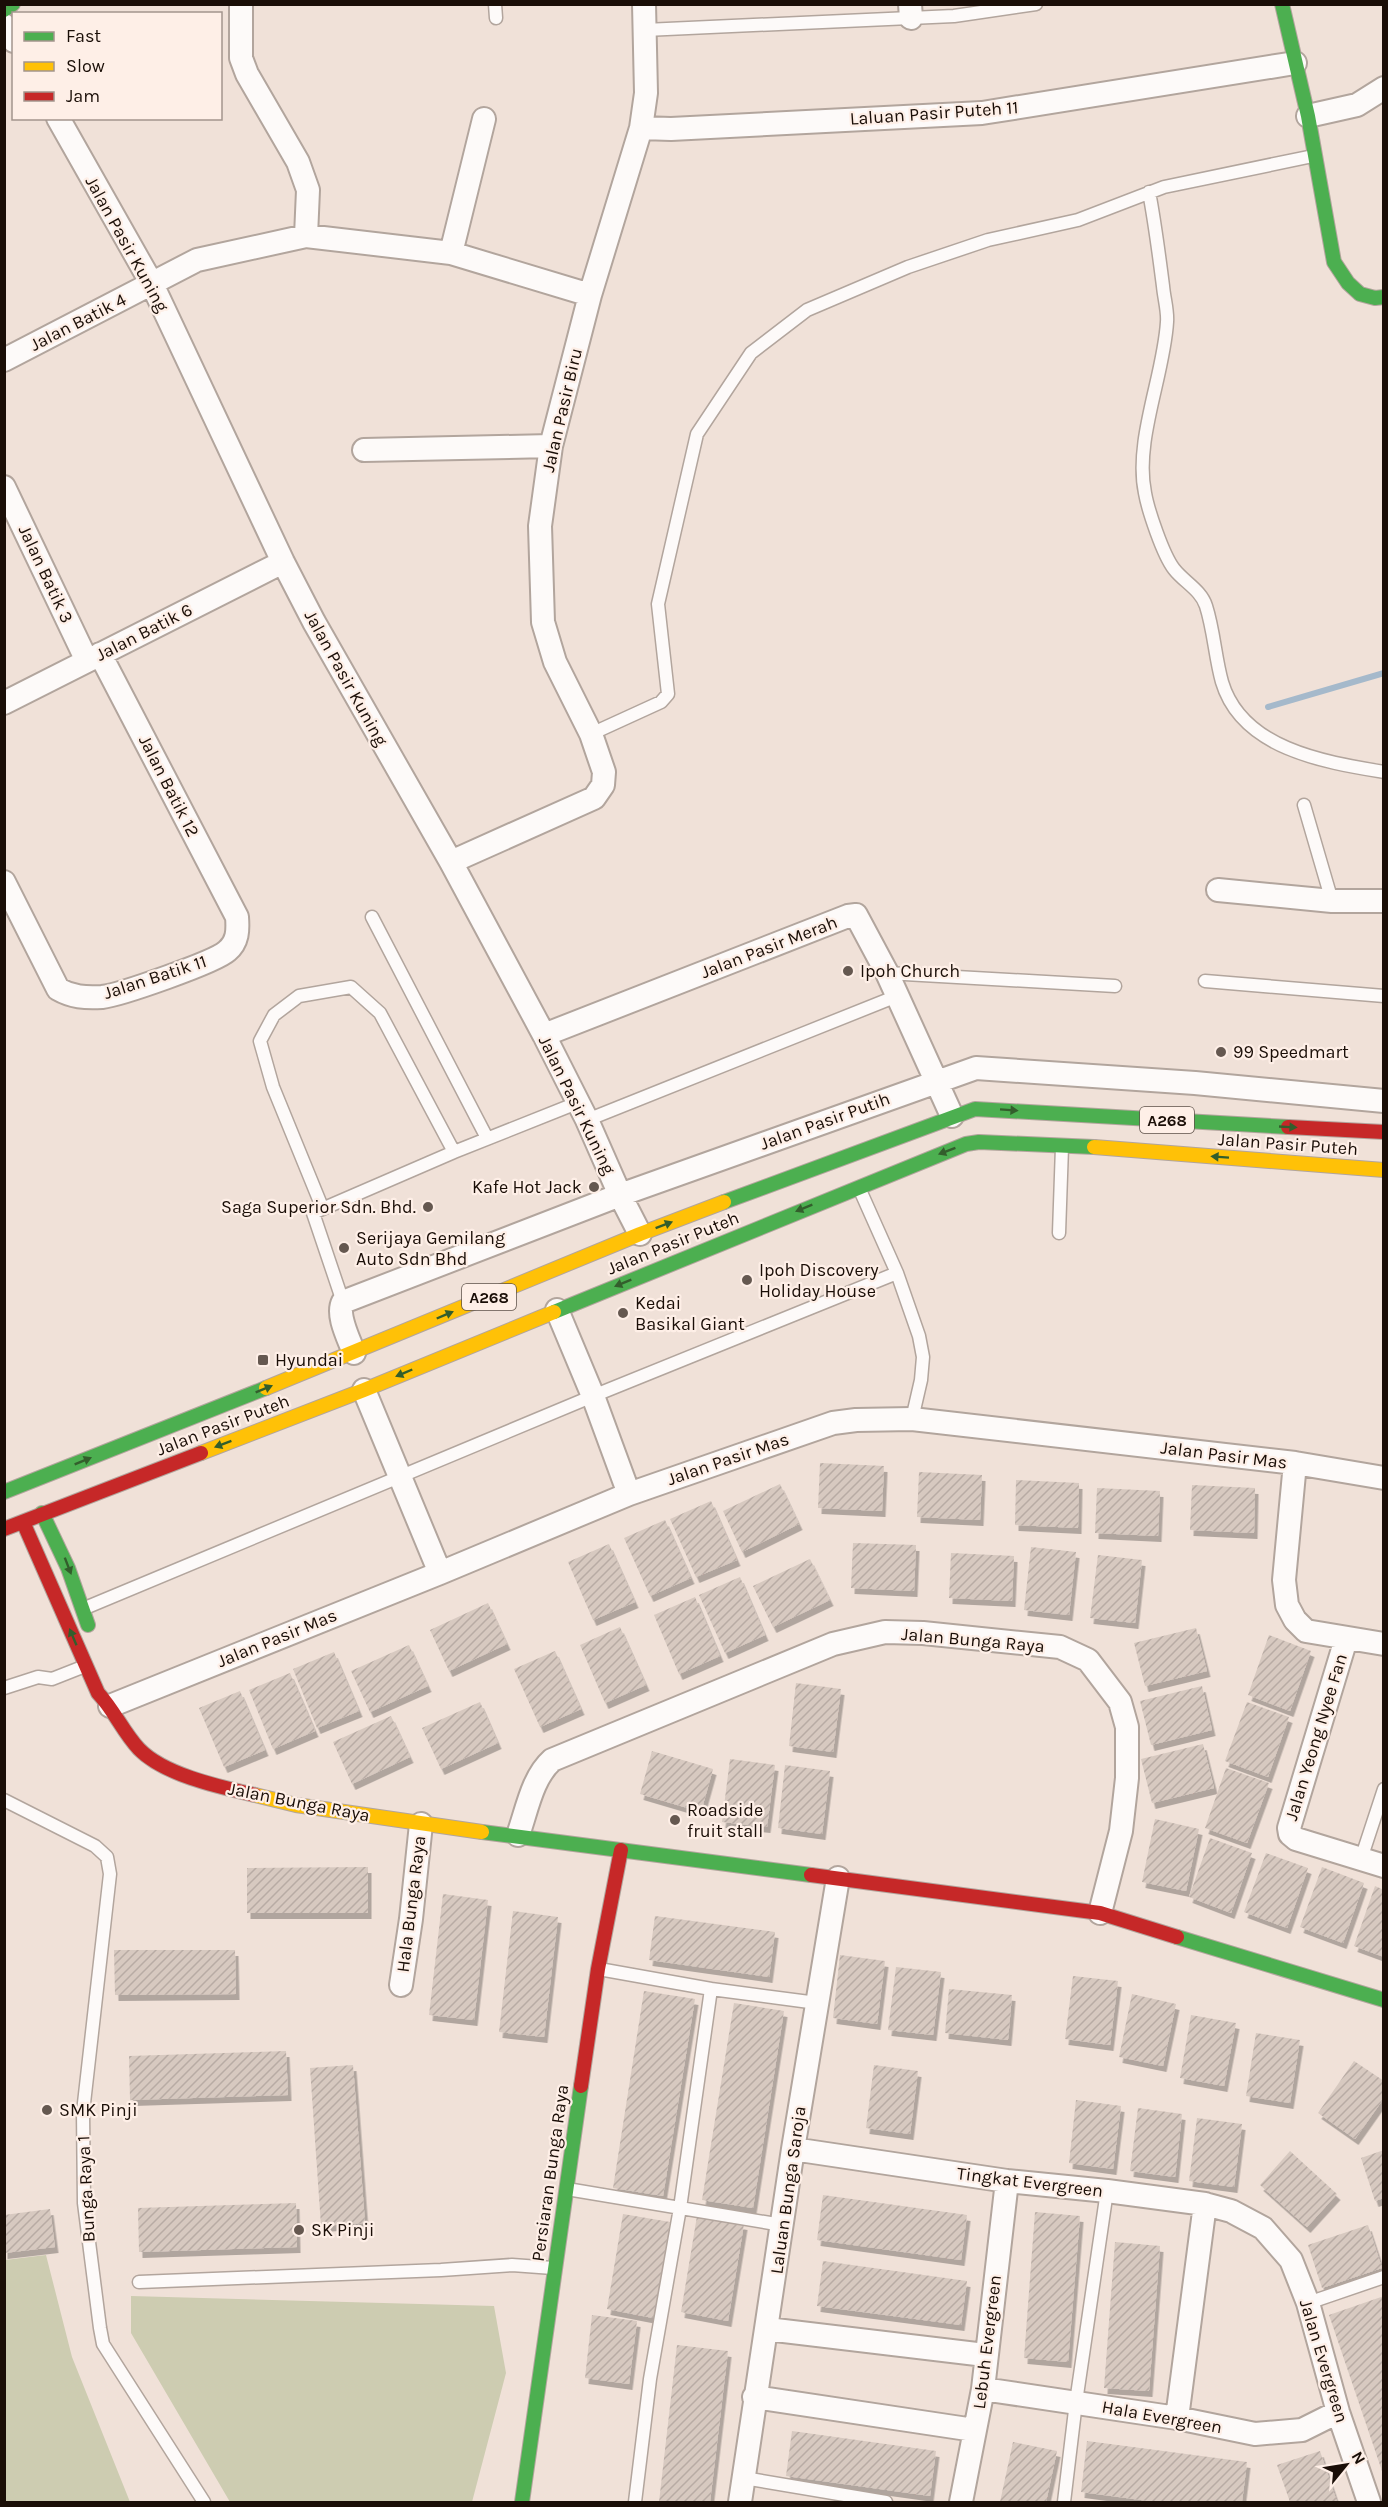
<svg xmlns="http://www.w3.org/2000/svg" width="1388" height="2507" viewBox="0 0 1388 2507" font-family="Karla,sans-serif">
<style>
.park{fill:#cdccb1}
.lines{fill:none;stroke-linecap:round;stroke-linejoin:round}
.stream{stroke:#a5b9cb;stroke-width:6}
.building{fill:url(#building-hatch);filter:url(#shadow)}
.lane-casing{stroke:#b2a59d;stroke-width:15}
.street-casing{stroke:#b2a59d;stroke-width:26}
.fast-casing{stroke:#b2a59d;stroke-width:16}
.slow-casing{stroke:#b2a59d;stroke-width:16}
.jam-casing{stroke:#b2a59d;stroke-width:16}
.lane{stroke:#fdfaf9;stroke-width:12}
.street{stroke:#fdfaf9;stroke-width:22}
.fast{stroke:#4caf50;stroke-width:14}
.slow{stroke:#ffc107;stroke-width:14}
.jam{stroke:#c62828;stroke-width:14}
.oneway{fill:#335e2c}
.poi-dot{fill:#655850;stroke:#feefe7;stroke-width:2}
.labels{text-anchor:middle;stroke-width:4.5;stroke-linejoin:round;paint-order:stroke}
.shield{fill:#feefe7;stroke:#5e524a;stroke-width:1.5}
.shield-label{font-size:16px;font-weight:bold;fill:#1a0e07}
.street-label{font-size:18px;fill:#1a0e07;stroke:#feefe7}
.poi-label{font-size:18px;fill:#1a0e07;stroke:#feefe7;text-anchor:start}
</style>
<defs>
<pattern id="building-hatch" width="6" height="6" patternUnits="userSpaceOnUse" patternTransform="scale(1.5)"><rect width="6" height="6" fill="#d7c9c0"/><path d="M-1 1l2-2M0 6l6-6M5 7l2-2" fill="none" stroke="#b8aba4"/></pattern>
<filter id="shadow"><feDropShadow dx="3.5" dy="6" stdDeviation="0" flood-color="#0004"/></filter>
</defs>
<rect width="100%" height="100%" fill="#f0e1d8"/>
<!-- park -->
<path class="park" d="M 46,2255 L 72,2357 L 130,2502 L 5,2502 L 5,2260 Z
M 131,2296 L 494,2306 L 506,2373 L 472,2502 L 230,2502 L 131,2333 Z"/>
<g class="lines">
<!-- stream -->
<path class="stream" d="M 1268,707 L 1384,673"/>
</g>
<!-- building -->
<path class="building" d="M 820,1463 L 884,1466 L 882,1511 L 818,1508 Z
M 919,1472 L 982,1475 L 980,1520 L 917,1517 Z
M 1016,1480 L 1079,1483 L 1078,1528 L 1015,1525 Z
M 780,1484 L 799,1524 L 742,1552 L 723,1511 Z
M 1192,1485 L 1255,1488 L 1254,1533 L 1190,1530 Z
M 1097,1488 L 1160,1491 L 1158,1536 L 1095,1533 Z
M 711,1501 L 737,1560 L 696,1577 L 670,1519 Z
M 665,1520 L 691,1578 L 650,1596 L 624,1538 Z
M 853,1543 L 916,1545 L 914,1591 L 851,1588 Z
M 609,1544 L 635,1602 L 593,1620 L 568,1562 Z
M 1031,1547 L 1076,1552 L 1069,1615 L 1024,1610 Z
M 951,1553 L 1014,1556 L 1012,1601 L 949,1598 Z
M 1098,1555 L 1142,1560 L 1135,1623 L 1090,1618 Z
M 810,1559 L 830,1600 L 773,1627 L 753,1586 Z
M 740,1577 L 765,1635 L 725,1653 L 699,1595 Z
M 695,1597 L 720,1656 L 679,1674 L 654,1615 Z
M 488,1603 L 507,1644 L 449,1671 L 430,1630 Z
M 620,1627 L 646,1685 L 605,1703 L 580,1645 Z
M 1196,1628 L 1207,1671 L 1145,1686 L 1134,1643 Z
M 1269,1635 L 1311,1651 L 1290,1711 L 1248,1695 Z
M 409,1645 L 428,1686 L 370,1712 L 351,1671 Z
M 555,1651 L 581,1709 L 540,1727 L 514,1669 Z
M 334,1652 L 359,1711 L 317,1728 L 293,1669 Z
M 290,1673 L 315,1731 L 273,1749 L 249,1690 Z
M 796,1683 L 841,1689 L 833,1752 L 789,1746 Z
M 1202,1686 L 1212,1730 L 1151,1745 L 1140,1701 Z
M 240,1691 L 265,1750 L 224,1767 L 199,1708 Z
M 480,1702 L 498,1743 L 441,1769 L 422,1728 Z
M 1247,1702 L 1289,1717 L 1268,1777 L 1225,1761 Z
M 391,1716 L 410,1757 L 352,1784 L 333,1742 Z
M 1203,1744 L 1214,1788 L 1152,1803 L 1141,1759 Z
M 652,1751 L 713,1769 L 701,1812 L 640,1794 Z
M 730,1759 L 775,1765 L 767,1827 L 722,1822 Z
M 785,1765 L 830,1771 L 822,1834 L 778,1828 Z
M 1226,1768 L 1269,1783 L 1247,1843 L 1205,1828 Z
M 1155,1819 L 1199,1829 L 1186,1891 L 1142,1882 Z
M 1210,1838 L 1252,1853 L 1231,1913 L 1189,1897 Z
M 1266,1853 L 1308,1868 L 1287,1928 L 1244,1912 Z
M 368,1867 L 368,1913 L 247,1913 L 247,1868 Z
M 1322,1867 L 1364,1883 L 1343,1943 L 1300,1927 Z
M 1375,1886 L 1384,1890 L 1384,1957 L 1354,1946 Z
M 443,1894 L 488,1900 L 474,2020 L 429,2015 Z
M 513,1911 L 558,1917 L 544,2037 L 499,2032 Z
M 655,1916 L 775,1932 L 769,1977 L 649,1960 Z
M 114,1950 L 235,1950 L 236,1994 L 115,1995 Z
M 840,1955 L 885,1961 L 877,2024 L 833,2018 Z
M 896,1967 L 941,1972 L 933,2035 L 888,2030 Z
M 1073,1976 L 1118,1981 L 1110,2045 L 1065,2039 Z
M 949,1989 L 1012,1995 L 1008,2040 L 945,2033 Z
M 644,1991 L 695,1999 L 663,2196 L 613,2188 Z
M 1132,1994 L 1176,2004 L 1163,2066 L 1119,2057 Z
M 734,2003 L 784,2011 L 753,2208 L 702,2200 Z
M 1191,2015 L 1236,2023 L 1224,2086 L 1180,2078 Z
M 1256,2033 L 1300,2040 L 1290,2103 L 1246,2096 Z
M 286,2051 L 288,2095 L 130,2100 L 129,2056 Z
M 1354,2061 L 1384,2081 L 1384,2098 L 1355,2139 L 1318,2113 Z
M 353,2065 L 365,2223 L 321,2226 L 310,2068 Z
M 874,2065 L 918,2071 L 910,2134 L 866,2128 Z
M 1076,2100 L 1121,2106 L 1113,2169 L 1069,2163 Z
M 1138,2108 L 1182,2114 L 1175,2177 L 1130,2171 Z
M 1197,2118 L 1242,2124 L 1234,2187 L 1189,2181 Z
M 1384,2150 L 1384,2198 L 1375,2201 L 1361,2158 Z
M 1290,2151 L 1337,2194 L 1307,2227 L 1260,2185 Z
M 823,2195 L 967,2215 L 961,2260 L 817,2240 Z
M 296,2203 L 297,2247 L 139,2252 L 138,2208 Z
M 50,2209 L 55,2247 L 4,2253 L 4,2215 Z
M 1035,2212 L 1080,2216 L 1068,2362 L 1024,2358 Z
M 623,2214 L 670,2222 L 653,2318 L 607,2309 Z
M 697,2216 L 744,2224 L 728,2321 L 681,2312 Z
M 1368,2225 L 1382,2268 L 1322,2288 L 1308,2245 Z
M 1115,2242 L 1160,2246 L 1149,2391 L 1104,2388 Z
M 823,2261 L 967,2281 L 961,2325 L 817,2306 Z
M 1384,2296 L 1384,2474 L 1383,2474 L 1329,2315 Z
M 592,2315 L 637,2321 L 629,2384 L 585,2378 Z
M 677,2345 L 728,2351 L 710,2502 L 659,2502 Z
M 792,2431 L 936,2451 L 930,2496 L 786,2476 Z
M 1087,2441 L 1247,2462 L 1242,2502 L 1156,2502 L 1081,2492 Z
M 1013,2442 L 1057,2451 L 1046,2502 L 1000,2502 Z
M 1320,2451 L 1337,2502 L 1290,2502 L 1277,2465 Z"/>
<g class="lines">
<defs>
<path id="lane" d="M 495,4 L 496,18
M 645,30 L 954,16 L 1036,4
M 1149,192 C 1155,223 1159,255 1163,286 C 1164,298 1168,311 1167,322 C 1164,375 1134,441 1145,493 C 1148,510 1163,555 1174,569 C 1184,582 1201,590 1206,606 C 1214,631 1215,657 1222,682 C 1242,749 1324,762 1384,772
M 591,734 L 661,702 L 668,694 L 658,604 L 697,434 L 751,353 L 807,310 L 908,267 L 988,240 L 1078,220 L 1164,187 L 1313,156
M 1304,805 L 1332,901
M 372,917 L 487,1138
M 887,973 L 1115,986
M 1205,981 L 1384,996
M 587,1120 L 897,996
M 860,1190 L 897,1273 L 919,1336 L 923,1357 L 921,1380 L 912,1419
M 322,1207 L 273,1087 L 260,1041 L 274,1015 L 299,996 L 351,987 L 380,1013 L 454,1152
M 1059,1233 L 1062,1147
M 343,1302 L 313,1213 L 454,1152 L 577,1103
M 85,1608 L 593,1396 L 897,1273
M 4,1688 L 38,1677 L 52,1679 L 85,1666
M 4,1800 L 95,1846 L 107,1857 L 110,1874 L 83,2112 L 84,2203 L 100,2328 L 103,2344 L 204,2502
M 1361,1859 L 1384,1789
M 599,1969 L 711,1989 L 680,2208 L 650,2379 L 635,2502
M 711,1989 L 817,2003
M 567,2189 L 782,2225
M 139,2282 L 441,2270 L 512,2265 L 553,2268
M 1308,2303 L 1384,2277
M 744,2478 L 886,2502
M 1064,2502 L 1076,2402 L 1107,2191"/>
<path id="street" d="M 241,4 L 241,58 L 247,74 L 298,162 L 308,190 L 306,236
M 910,4 L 911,18
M 4,25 L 14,41
M 1308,116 L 1357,105 L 1384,88
M 58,118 L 152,284 L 283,562 L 314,622 L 451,862 L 544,1035 L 587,1120 L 620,1195 L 640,1234
M 641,128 L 671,129 L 982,113 L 1295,63
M 451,253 L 484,119
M 4,360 L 197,260 L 306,236 L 451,253 L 590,295
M 364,450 L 551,446
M 4,487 L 87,661
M 4,703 L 283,562
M 451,862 L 594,798 L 603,785 L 604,772 L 591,734 L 555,662 L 543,622 L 540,526 L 551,446 L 590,295 L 641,128 L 646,93 L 644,4
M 4,882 L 58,989 C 72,997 85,998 102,997 C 120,995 215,962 227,951 C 238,942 238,930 237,917 L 100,654
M 1218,890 L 1332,901 L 1384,901
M 544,1035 L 848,916 L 856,915 L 887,973 L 952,1116
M 557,1310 L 593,1396 L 629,1494
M 354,1353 C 349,1339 336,1315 343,1302 L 620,1195 L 976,1068 L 1195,1083 L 1384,1101
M 364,1390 L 440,1573
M 1295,1463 L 1284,1580 L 1287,1605 L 1295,1620 L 1306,1631 L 1384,1644
M 1346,1639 L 1289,1828 L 1290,1834 L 1296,1839 L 1384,1866
M 110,1706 L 440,1573 L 629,1494 L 833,1423 L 856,1420 L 912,1419 L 1295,1463 L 1384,1478
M 518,1835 C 527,1810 532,1778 552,1760 L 833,1644 L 885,1632 L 923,1633 L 1060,1647 L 1088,1660 L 1120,1702 L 1127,1727 L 1127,1778 L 1121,1831 L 1100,1913
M 401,1985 L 411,1919 L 421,1824
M 793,2149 L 1007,2181 L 1107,2191 L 1205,2204 L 1231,2211 L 1263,2228 L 1291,2260 L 1308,2303 L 1338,2412 L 1369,2502
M 767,2329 L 985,2355
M 983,2389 L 1177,2418 L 1255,2434 L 1302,2430 L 1338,2412
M 754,2397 L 974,2430
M 1177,2418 L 1205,2204
M 740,2502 L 793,2149 L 838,1878
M 961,2502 L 983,2389 L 1007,2181"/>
<path id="fast" d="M 1282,4 L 1308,116 L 1334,262 L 1348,283 L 1360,294 L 1375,298 L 1384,297
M 4,10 L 13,4
M 724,1202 L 975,1109 L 1288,1127
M 554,1312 L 966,1144 L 979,1142 L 1094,1147
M 4,1492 L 266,1388
M 42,1513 L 68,1568 L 88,1625
M 482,1832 L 811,1875
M 1177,1937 L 1384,2000
M 522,2502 L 581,2086"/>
<path id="slow" d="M 1094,1147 L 1384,1170
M 266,1388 L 640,1234 L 724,1202
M 201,1453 L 364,1390 L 554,1312
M 255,1795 L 296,1805 L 482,1832"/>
<path id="jam" d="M 1288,1127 L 1384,1132
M 23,1522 L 98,1693 C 114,1710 123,1732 139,1749 C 164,1775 220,1787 255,1795
M 4,1529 L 201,1453
M 811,1875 L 1100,1913 L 1177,1937
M 581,2086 L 598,1969 L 621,1850"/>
</defs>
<!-- lane casing -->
<use href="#lane" class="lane-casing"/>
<!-- street casing -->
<use href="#street" class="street-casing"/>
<!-- fast casing -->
<use href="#fast" class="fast-casing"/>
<!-- slow casing -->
<use href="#slow" class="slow-casing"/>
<!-- jam casing -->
<use href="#jam" class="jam-casing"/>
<!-- lane -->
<use href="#lane" class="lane"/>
<!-- street -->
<use href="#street" class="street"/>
<!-- fast -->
<use href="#fast" class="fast"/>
<!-- slow -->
<use href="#slow" class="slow"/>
<!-- jam -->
<use href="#jam" class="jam"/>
</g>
<!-- one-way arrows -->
<defs><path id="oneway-solid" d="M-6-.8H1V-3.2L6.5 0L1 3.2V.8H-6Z" transform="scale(1.5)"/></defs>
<g class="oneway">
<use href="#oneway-solid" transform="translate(1009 1110) rotate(4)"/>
<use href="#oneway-solid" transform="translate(1288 1127) rotate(3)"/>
<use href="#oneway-solid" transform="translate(947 1151) rotate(159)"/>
<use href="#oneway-solid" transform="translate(1220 1157) rotate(-176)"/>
<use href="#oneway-solid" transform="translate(804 1208) rotate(158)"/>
<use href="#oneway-solid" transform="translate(664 1225) rotate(-21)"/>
<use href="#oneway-solid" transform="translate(623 1283) rotate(158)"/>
<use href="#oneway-solid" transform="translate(445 1315) rotate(-23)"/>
<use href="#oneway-solid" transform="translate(404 1373) rotate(157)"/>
<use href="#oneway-solid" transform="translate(264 1389) rotate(-22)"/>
<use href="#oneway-solid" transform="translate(223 1444) rotate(159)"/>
<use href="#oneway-solid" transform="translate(83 1461) rotate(-22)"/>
<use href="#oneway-solid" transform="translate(68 1566) rotate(69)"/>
<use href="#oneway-solid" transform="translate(73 1637) rotate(-113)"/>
</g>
<!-- markers -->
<g class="poi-dot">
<circle cx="848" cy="971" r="6"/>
<circle cx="1221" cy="1052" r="6"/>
<circle cx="594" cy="1187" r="6"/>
<circle cx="428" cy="1207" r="6"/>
<circle cx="344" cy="1248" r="6"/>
<circle cx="747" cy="1280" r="6"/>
<circle cx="623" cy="1313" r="6"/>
<rect x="257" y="1354" width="12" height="12" rx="3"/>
<circle cx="675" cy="1820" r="6"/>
<circle cx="47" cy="2110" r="6"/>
<circle cx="299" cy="2230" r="6"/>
</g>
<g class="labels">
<!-- shield labels -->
<g class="shield">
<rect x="1140" y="1107" width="54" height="26" rx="4.5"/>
<rect x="462" y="1284" width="54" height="26" rx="4.5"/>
</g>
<g class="shield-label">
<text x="1167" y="1126">A268</text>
<text x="489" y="1303">A268</text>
</g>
<!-- street labels -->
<g class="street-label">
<text transform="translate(934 113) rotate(-4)" y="6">Laluan Pasir Puteh 11</text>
<text transform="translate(127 244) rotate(61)" y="6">Jalan Pasir Kuning</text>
<text transform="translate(78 322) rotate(-27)" y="6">Jalan Batik 4</text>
<text transform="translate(562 410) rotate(-77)" y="6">Jalan Pasir Biru</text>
<text transform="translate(46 574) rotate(65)" y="6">Jalan Batik 3</text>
<text transform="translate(144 632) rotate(-27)" y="6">Jalan Batik 6</text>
<text transform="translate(346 678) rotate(61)" y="6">Jalan Pasir Kuning</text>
<text transform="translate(169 786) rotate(63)" y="6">Jalan Batik 12</text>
<text transform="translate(769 947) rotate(-21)" y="6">Jalan Pasir Merah</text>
<text transform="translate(155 977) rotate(-18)" y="6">Jalan Batik 11</text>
<text transform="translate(577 1105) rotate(64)" y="6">Jalan Pasir Kuning</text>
<text transform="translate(825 1121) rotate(-20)" y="6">Jalan Pasir Putih</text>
<text transform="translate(1288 1144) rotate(4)" y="6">Jalan Pasir Puteh</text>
<text transform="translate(673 1243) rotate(-22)" y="6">Jalan Pasir Puteh</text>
<text transform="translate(223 1425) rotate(-21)" y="6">Jalan Pasir Puteh</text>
<text transform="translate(1224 1455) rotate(7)" y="6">Jalan Pasir Mas</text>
<text transform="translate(728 1459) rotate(-19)" y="6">Jalan Pasir Mas</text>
<text transform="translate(277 1638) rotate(-22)" y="6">Jalan Pasir Mas</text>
<text transform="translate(973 1640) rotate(5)" y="6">Jalan Bunga Raya</text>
<text transform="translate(1316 1737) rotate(-73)" y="6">Jalan Yeong Nyee Fan</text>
<text transform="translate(299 1802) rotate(11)" y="6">Jalan Bunga Raya</text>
<text transform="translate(411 1904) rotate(-83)" y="6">Hala Bunga Raya</text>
<text transform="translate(550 2173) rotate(-82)" y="6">Persiaran Bunga Raya</text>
<text transform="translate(1030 2182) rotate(7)" y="6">Tingkat Evergreen</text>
<text transform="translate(86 2189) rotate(-93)" y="6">Bunga Raya 1</text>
<text transform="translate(788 2190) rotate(-82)" y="6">Laluan Bunga Saroja</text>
<text transform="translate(987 2342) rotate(-83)" y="6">Lebuh Evergreen</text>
<text transform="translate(1324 2361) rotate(73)" y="6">Jalan Evergreen</text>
<text transform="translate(1162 2417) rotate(10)" y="6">Hala Evergreen</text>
</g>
<!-- poi labels -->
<g class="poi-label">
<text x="860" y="977">Ipoh Church</text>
<text x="1233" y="1058">99 Speedmart</text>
<text x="582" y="1193" text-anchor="end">Kafe Hot Jack</text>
<text x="416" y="1213" text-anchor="end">Saga Superior Sdn. Bhd.</text>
<text x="356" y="1244">Serijaya Gemilang<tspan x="356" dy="21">Auto Sdn Bhd</tspan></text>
<text x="759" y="1276">Ipoh Discovery<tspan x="759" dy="21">Holiday House</tspan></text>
<text x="635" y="1309">Kedai<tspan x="635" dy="21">Basikal Giant</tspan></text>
<text x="275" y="1366">Hyundai</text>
<text x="687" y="1816">Roadside<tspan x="687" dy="21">fruit stall</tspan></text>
<text x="59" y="2116">SMK Pinji</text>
<text x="311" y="2236">SK Pinji</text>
</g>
</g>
<!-- border -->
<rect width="1388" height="2507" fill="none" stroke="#1a0e07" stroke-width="12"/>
<!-- legend -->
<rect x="12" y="12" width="210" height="108" fill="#feefe7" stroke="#a3958d" stroke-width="1.5"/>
<rect x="24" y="32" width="30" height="9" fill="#4caf50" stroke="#a3958d" stroke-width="1.5"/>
<text x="66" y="42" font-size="18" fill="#1a0e07">Fast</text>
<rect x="24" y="62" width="30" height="9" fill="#ffc107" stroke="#a3958d" stroke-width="1.5"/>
<text x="66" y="72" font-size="18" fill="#1a0e07">Slow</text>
<rect x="24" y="92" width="30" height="9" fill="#c62828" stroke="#a3958d" stroke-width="1.5"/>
<text x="66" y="102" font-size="18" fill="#1a0e07">Jam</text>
<!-- north arrow -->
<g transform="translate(1346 2465) rotate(60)" stroke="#feefe7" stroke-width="4.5" paint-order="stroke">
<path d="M0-4.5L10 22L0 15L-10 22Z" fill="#1a0e07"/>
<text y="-9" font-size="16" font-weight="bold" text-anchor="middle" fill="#1a0e07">N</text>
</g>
</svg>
